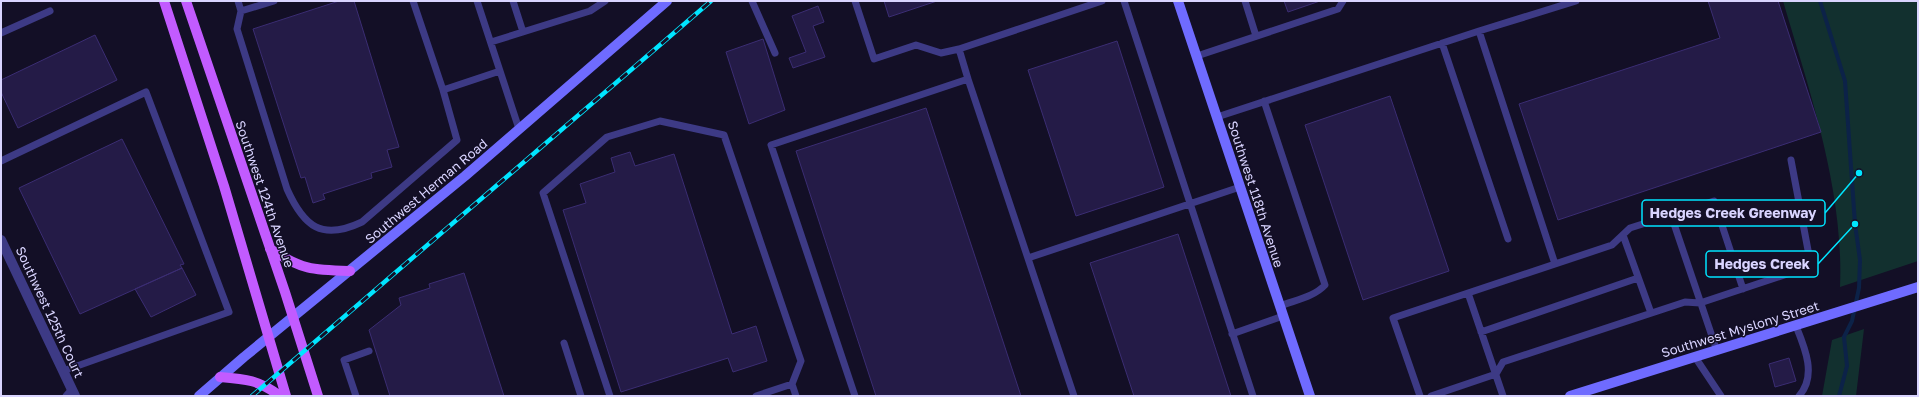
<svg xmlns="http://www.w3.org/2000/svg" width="1919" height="397" viewBox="0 0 1919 397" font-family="'Golos Text',sans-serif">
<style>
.green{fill:#12302f}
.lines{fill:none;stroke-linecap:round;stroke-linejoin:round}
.stream{stroke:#0c2248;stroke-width:4}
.building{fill:#241b47;stroke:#3b2d73}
.lane{stroke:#3d3a85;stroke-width:7}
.street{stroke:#3d3a85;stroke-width:10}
.secondary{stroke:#6f6bff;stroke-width:10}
.primary{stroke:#c25bff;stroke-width:10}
.rail-casing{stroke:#00e5ff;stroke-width:4.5}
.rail{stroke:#130f26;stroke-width:3;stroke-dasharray:9;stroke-linecap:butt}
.labels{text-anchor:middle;stroke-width:3;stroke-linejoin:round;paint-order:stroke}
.street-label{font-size:13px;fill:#d9d4ff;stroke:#130f26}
.leader{fill:none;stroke:#00e5ff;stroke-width:1.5}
.callout-dot{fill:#00e5ff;stroke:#130f26;stroke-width:1.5}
.callout{fill:#130f26;stroke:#00e5ff;stroke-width:1.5}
.callout-label{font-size:14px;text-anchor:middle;font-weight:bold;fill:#d9d4ff}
</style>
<rect width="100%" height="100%" fill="#130f26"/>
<!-- green -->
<path class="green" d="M 1783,1 L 1918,1 L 1918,261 L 1840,287 C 1844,190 1810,93 1783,1 Z
M 1864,329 L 1856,396 L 1822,396 L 1832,340 Z"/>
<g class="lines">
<!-- stream -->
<path class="stream" d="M 1820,1 L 1845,81 L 1855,224 L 1860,260 L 1859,288 L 1852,321 L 1844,337 L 1847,366 L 1839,396"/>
</g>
<!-- building -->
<path class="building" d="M 339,1 L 354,1 L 399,147 L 387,150 L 392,167 L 371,173 L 372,178 L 323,194 L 325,199 L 313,203 L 305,177 L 301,178 L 253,29 Z
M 884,1 L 937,1 L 889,17 Z
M 1284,1 L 1320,1 L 1288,12 Z
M 1708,1 L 1778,1 L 1821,132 L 1558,220 L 1519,104 L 1720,38 Z
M 818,6 L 824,22 L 813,26 L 825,57 L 793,68 L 789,58 L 806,52 L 792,16 Z
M 95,35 L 117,80 L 18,128 L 1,92 L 1,80 Z
M 763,39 L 785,110 L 749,124 L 726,52 Z
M 1117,41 L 1164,187 L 1076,216 L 1028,70 Z
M 1390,96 L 1449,271 L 1363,300 L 1305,125 Z
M 926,108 L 1021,396 L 876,396 L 796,151 Z
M 122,139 L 184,264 L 180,265 L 182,268 L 80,314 L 19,188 Z
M 630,152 L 635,166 L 674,154 L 732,334 L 756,326 L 767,361 L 733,372 L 728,358 L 621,392 L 563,210 L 586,203 L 580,184 L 615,172 L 611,158 Z
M 1178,234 L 1231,396 L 1134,396 L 1090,263 Z
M 182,268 L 196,295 L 151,317 L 135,289 Z
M 464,273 L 504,396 L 390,396 L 369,330 L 401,305 L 399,298 L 430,288 L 429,284 Z
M 1789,358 L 1796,381 L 1775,387 L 1769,364 Z"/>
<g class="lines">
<!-- lane -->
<path class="lane" d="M 238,1 L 241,11 L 274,1
M 413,1 L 443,90 L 500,71
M 477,1 L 519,129
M 513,1 L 523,32
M 752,1 L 775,53
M 855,1 L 874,59 L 916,45 L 941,53 L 959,49 L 1102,1
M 1124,1 L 1253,396
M 1245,1 L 1256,36
M 241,11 L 237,29 L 287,189 C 304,227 322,241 362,222 L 457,140 L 443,90
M 1479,31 L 1576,1
M 1,33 L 50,11
M 491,42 L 590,11 L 605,1
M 1442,43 L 1508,239
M 959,49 L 968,79
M 1197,56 L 1338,9 L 1343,1
M 1264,101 L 1325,285 C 1314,297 1295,300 1280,306
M 1217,117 L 1479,31 L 1555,264
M 1,161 L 146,92 L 229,312 L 63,371
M 1671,215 L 1714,201 L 1743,289
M 1623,235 L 1651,313
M 1028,258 L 1240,187
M 1468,293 L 1612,245 L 1630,228 L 1671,215 L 1717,351
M 1796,326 C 1805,348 1817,376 1799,396
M 1481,332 L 1638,278
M 1232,334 L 1283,316
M 564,343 L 581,396
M 1695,357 L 1721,396
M 66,396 L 72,389
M 356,396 L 344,360 L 369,351
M 610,396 L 543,193 L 607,137 L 660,121 L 724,135 L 801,361 L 792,384 L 796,396
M 756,396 L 792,384
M 855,396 L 771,145 L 968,79 L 1074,396
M 1420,396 L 1393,318 L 1468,293 L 1503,396
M 1431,396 L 1496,374 L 1503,362 L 1685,302 L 1700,303 L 1811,266 L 1791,160"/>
<!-- street -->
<path class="street" d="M 1,240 L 75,396"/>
<!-- secondary -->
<path class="secondary" d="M 1178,1 L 1310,396
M 199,396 L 244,357 L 465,176 L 667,1
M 1570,396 L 1918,287"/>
<!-- primary -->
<path class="primary" d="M 164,1 L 224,186 L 286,396
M 186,1 L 285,292 L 318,396
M 270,249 C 302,270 313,270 350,271
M 220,377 C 246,379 259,380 280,396"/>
<defs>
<path id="rail" d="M 252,396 L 711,1"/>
</defs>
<!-- rail casing -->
<use href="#rail" class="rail-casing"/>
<!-- rail -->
<use href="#rail" class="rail"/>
</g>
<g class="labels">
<!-- street labels -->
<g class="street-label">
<text transform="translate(426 191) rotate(-40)" y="5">Southwest Herman Road</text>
<text transform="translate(265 194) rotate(71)" y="5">Southwest 124th Avenue</text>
<text transform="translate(1256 194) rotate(72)" y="5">Southwest 118th Avenue</text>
<text transform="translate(50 312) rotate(65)" y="5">Southwest 125th Court</text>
<text transform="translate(1740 329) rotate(-17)" y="5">Southwest Myslony Street</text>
</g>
</g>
<!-- callouts -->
<path class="leader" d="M1859 173L1825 213M1855 224L1818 264"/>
<g class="callout-dot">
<circle cx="1859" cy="173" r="4"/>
<circle cx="1855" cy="224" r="4"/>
</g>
<g class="callout">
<rect x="1642" y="200" width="183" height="26" rx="4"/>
<rect x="1706" y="251" width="112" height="26" rx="4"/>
</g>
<g class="callout-label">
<text x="1733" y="218">Hedges Creek Greenway</text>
<text x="1762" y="269">Hedges Creek</text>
</g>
<!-- border -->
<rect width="1919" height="397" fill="none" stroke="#d9d4ff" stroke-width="4"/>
</svg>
